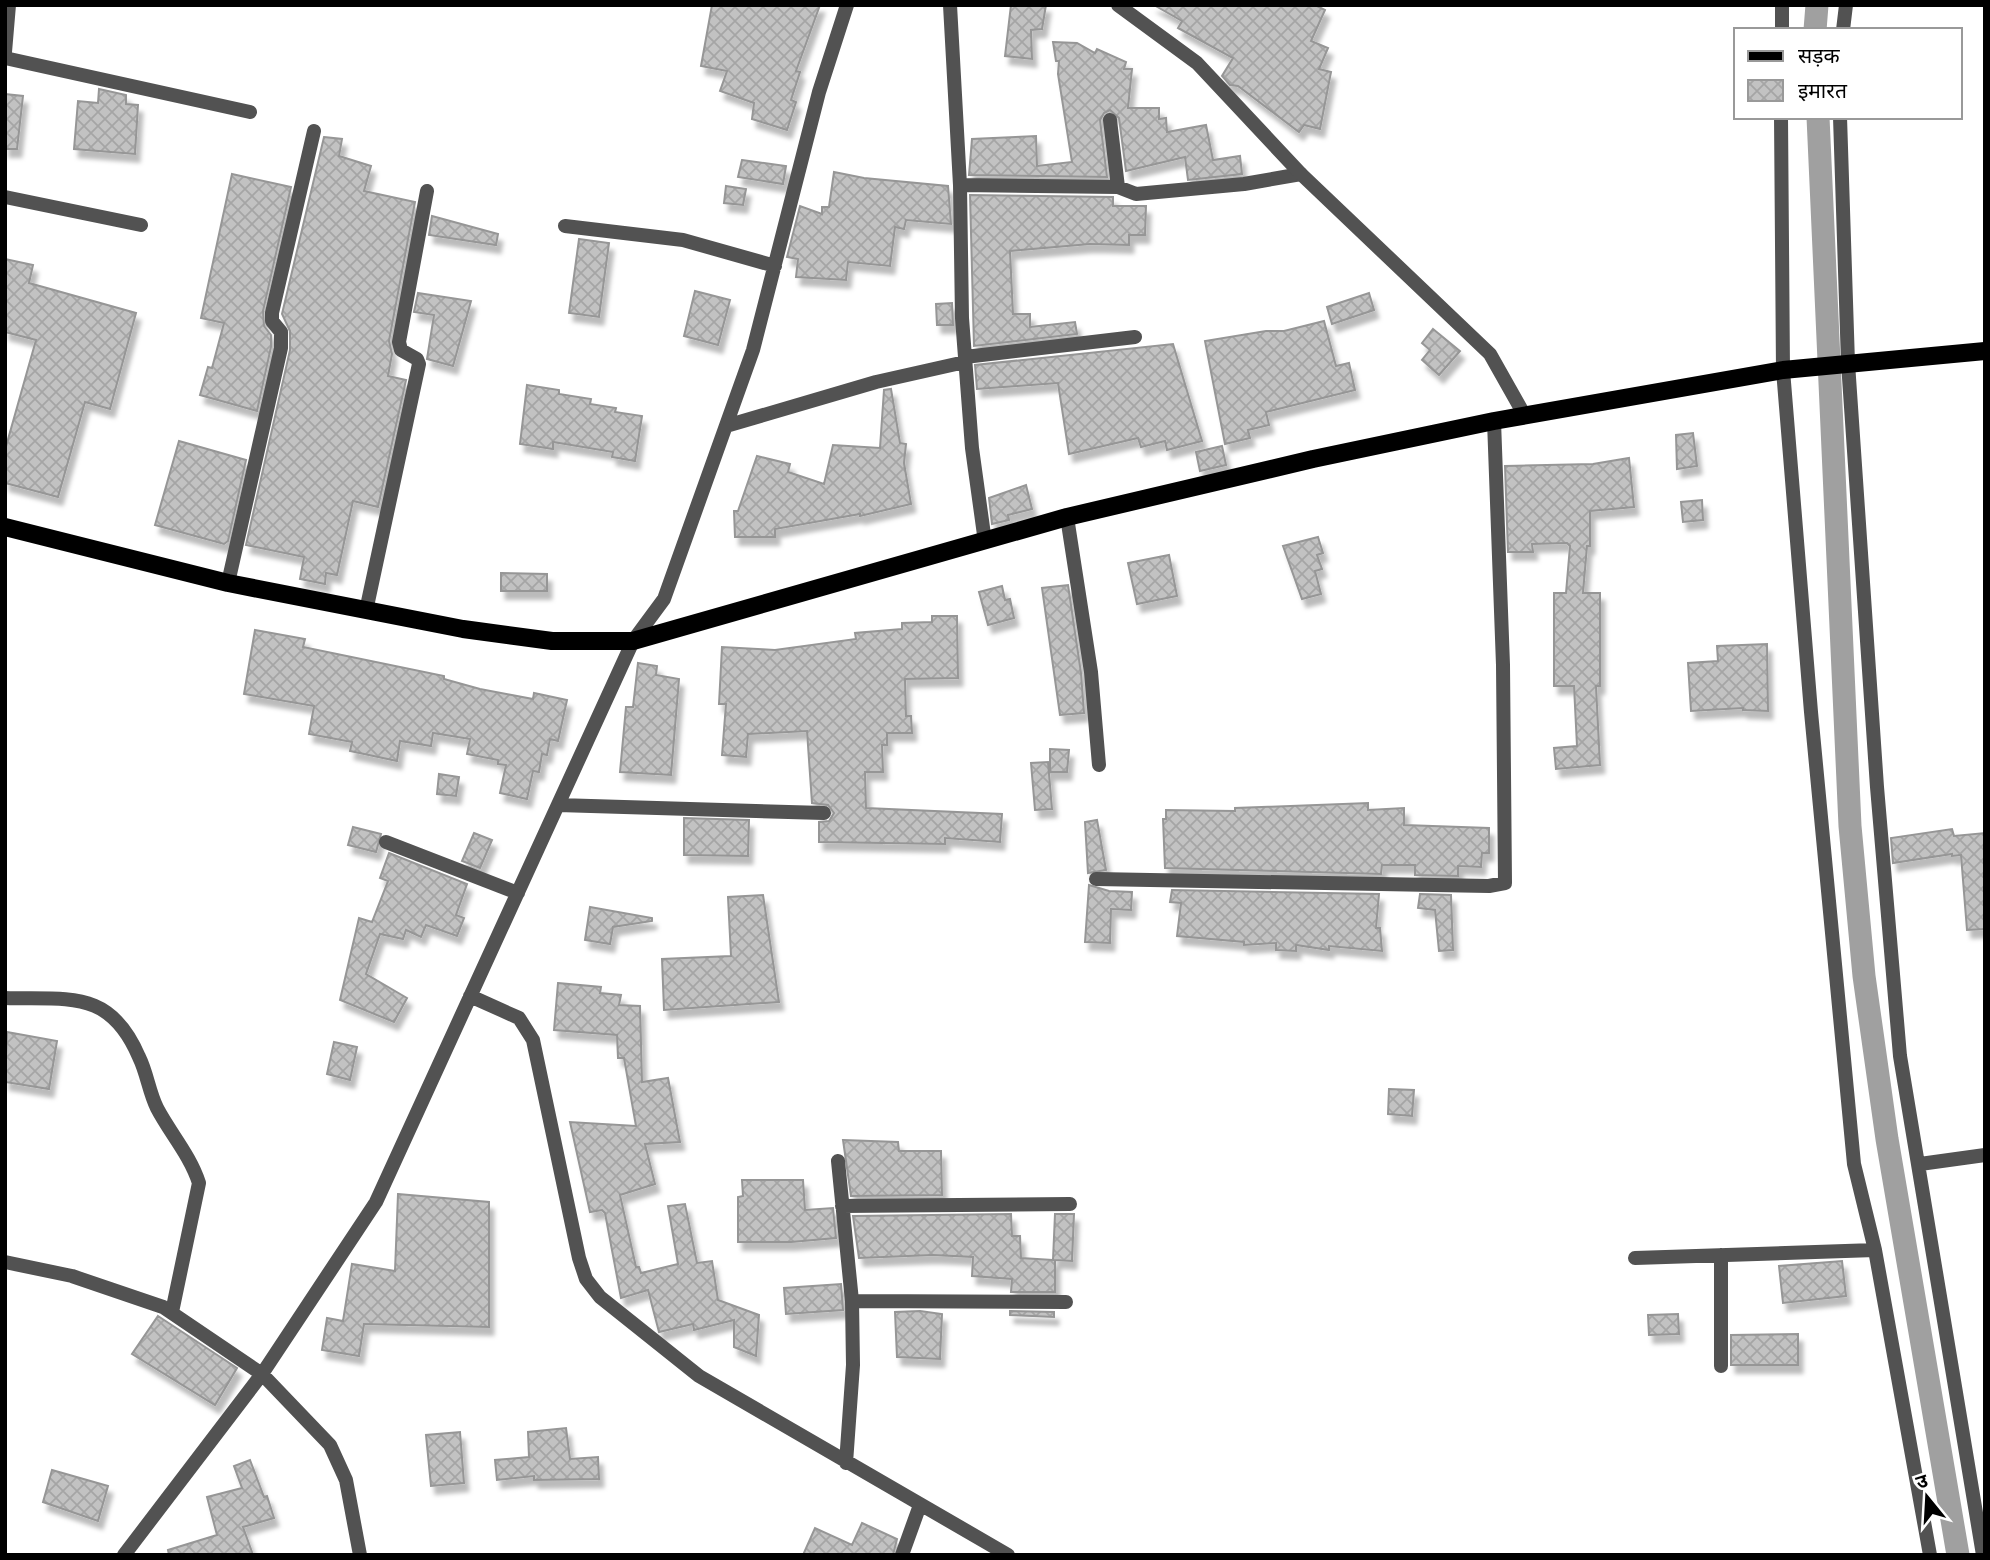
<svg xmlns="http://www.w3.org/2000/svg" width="1990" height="1560" viewBox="0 0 1990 1560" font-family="Signika,'Noto Sans Devanagari',sans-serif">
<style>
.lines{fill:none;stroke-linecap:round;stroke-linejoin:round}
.canal{stroke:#a0a0a0;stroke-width:23}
.building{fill:url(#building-cross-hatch);stroke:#969696;stroke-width:2;filter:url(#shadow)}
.minor{stroke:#525252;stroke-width:14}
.tertiary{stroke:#525252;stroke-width:14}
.primary{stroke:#000;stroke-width:18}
</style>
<defs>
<pattern id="building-cross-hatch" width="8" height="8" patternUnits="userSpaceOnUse" patternTransform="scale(1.75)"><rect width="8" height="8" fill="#c2c2c2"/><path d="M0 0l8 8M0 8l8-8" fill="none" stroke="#a5a5a5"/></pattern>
<filter id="shadow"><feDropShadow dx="4.5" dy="8" stdDeviation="2" flood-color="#0004"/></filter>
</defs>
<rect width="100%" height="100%" fill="#fff"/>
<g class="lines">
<!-- canal -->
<path class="canal" d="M 1815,30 L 1817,5
M 1818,117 L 1850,826 L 1864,976 L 1887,1139 L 1958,1555"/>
</g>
<!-- building -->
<path class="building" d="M 712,5 L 820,5 L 796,71 L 800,72 L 791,100 L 796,102 L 787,130 L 752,119 L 754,103 L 720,91 L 727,71 L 701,66 Z
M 1011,5 L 1046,5 L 1042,29 L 1031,30 L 1032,59 L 1005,56 Z
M 1154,5 L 1315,5 L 1325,10 L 1311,41 L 1328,48 L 1319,69 L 1331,72 L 1320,129 L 1304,125 L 1299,132 L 1238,86 L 1230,85 L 1222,76 L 1233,58 L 1178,28 L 1182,21 Z
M 1053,42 L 1077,43 L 1095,53 L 1097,49 L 1126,62 L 1124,69 L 1132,69 L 1128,108 L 1159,108 L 1159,119 L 1166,118 L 1167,132 L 1206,125 L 1213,160 L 1240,156 L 1242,174 L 1188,180 L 1185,157 L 1126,171 L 1119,118 L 1110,110 L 1104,113 L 1100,120 L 1107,177 L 969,175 L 972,139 L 1036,136 L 1037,166 L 1072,162 L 1058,74 L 1059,61 L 1056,61 Z
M 99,89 L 126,95 L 126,104 L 138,105 L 135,154 L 74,149 L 78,101 L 98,103 Z
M 5,94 L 23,96 L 17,149 L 5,149 Z
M 324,137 L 342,139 L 339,156 L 371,166 L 364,191 L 415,202 L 389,341 L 392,354 L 388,376 L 406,380 L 378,507 L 353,501 L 337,575 L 326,573 L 325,584 L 300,579 L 304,557 L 246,545 L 290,350 L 290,331 L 282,314 Z
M 742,160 L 786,166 L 783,184 L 738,177 Z
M 834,172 L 864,178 L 948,186 L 951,224 L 906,220 L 904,229 L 895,227 L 890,266 L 848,262 L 846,280 L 796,277 L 798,259 L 787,257 L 800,206 L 822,214 L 822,207 L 829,207 Z
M 232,174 L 291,187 L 263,311 L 264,326 L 271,335 L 271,347 L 257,411 L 200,395 L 208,367 L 212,368 L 224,323 L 201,318 Z
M 726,186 L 746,189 L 743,205 L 724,203 Z
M 970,195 L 1113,197 L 1113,206 L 1146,206 L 1145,235 L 1129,235 L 1129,245 L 1090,244 L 1010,251 L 1013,314 L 1030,314 L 1030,327 L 1075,322 L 1077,334 L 974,346 Z
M 432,216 L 498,234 L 496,245 L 429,235 Z
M 579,239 L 609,243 L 599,317 L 569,313 Z
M 5,259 L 33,265 L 29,283 L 136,313 L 110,409 L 85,402 L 58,497 L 5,483 L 5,450 L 36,340 L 5,332 Z
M 695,291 L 730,300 L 718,345 L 684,336 Z
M 418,293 L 471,301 L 453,366 L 427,359 L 434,315 L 414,312 Z
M 1369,293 L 1374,310 L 1332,324 L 1327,307 Z
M 952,303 L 953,325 L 937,325 L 936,304 Z
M 1324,321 L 1336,366 L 1349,363 L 1355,390 L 1266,412 L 1269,425 L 1248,430 L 1250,438 L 1225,444 L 1205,341 L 1266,331 L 1284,331 Z
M 1433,329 L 1460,351 L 1439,375 L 1422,360 L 1430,350 L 1422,343 Z
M 1173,344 L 1202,441 L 1167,450 L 1165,441 L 1141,447 L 1138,438 L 1069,454 L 1058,383 L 977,389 L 975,365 Z
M 527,385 L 559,390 L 559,394 L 591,399 L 590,404 L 616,408 L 615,412 L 642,416 L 635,461 L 612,457 L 613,452 L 553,442 L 553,449 L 520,444 Z
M 891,389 L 900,443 L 906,444 L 904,463 L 911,504 L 860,516 L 860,514 L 775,529 L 775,537 L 735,537 L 734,511 L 738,511 L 757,456 L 790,464 L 788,472 L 824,484 L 833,445 L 880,448 L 884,390 Z
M 1693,433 L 1697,466 L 1677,469 L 1676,435 Z
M 179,441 L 246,460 L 228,541 L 224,544 L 155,525 Z
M 1222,446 L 1226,465 L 1200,471 L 1196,452 Z
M 1629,458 L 1634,507 L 1590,511 L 1590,546 L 1587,546 L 1583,593 L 1600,593 L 1600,686 L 1596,686 L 1600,765 L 1556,769 L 1554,748 L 1577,746 L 1574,686 L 1554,686 L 1554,593 L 1566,593 L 1570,546 L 1567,543 L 1532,544 L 1533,552 L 1508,552 L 1505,466 L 1593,464 Z
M 1026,485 L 1032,509 L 1008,515 L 1009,520 L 992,524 L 989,498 Z
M 1702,500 L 1703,520 L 1683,522 L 1681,502 Z
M 1318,537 L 1323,553 L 1317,555 L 1322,569 L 1315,571 L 1321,594 L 1302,599 L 1283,546 Z
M 1169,555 L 1177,596 L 1137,604 L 1128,563 Z
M 501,573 L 547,574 L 547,591 L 501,591 Z
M 1068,585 L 1081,673 L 1084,713 L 1060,715 L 1042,588 Z
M 1002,586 L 1005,600 L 1010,599 L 1014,618 L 988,625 L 979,592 Z
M 932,616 L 957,616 L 958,678 L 905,679 L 906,716 L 911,716 L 912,733 L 887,733 L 887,745 L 882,745 L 883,772 L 865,772 L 866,808 L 1002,814 L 1000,842 L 945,838 L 945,844 L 819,842 L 819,822 L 829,821 L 834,813 L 828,805 L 812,803 L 807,731 L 748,734 L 746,757 L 722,755 L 726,704 L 719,704 L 722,647 L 775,650 L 856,639 L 855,633 L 902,629 L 902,623 L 932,622 Z
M 255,630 L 305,639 L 303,647 L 444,676 L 444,679 L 480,689 L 533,699 L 534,693 L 567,700 L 558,741 L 550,739 L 547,755 L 542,754 L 539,772 L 533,771 L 527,799 L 500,793 L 506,765 L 498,764 L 498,760 L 467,754 L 470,739 L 433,733 L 431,746 L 400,741 L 397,761 L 350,751 L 352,742 L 309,734 L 314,706 L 244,694 Z
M 1767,644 L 1768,711 L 1743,710 L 1743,708 L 1691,711 L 1688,663 L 1718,661 L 1717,646 Z
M 638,663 L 657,666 L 656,675 L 679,679 L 671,775 L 620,772 L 626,707 L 633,707 Z
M 1050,749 L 1069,750 L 1067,772 L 1050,772 Z
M 1048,762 L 1052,809 L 1035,810 L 1031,763 Z
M 439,774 L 459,777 L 456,796 L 437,794 Z
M 1368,803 L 1368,810 L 1404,808 L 1404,825 L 1489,828 L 1489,853 L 1482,853 L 1481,867 L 1458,866 L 1458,876 L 1415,875 L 1415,865 L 1382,865 L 1381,874 L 1165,868 L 1163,819 L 1166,819 L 1166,810 L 1235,811 L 1235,808 Z
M 684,818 L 749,820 L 748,856 L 684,855 Z
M 1097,820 L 1106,870 L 1088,873 L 1085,822 Z
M 353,827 L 381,834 L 376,852 L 348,845 Z
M 1952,829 L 1954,836 L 1985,833 L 1985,929 L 1967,930 L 1961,855 L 1952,856 L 1952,854 L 1893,863 L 1891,838 Z
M 474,833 L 492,840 L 480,868 L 462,861 Z
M 389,853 L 467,884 L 456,915 L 464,918 L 457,936 L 426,925 L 421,937 L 406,930 L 403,939 L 380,934 L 366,974 L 407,998 L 394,1022 L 340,1000 L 359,918 L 372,922 L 388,881 L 380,878 Z
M 1089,885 L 1109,891 L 1132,892 L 1131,910 L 1111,909 L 1110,943 L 1085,942 Z
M 1172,890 L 1379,894 L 1376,928 L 1380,928 L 1382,951 L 1329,946 L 1329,950 L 1296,945 L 1296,951 L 1276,950 L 1276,943 L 1244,945 L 1244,942 L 1177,936 L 1181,903 L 1170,902 Z
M 1420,894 L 1451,895 L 1453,950 L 1439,951 L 1435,910 L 1418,908 Z
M 763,895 L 779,1002 L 664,1010 L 662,959 L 731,956 L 728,897 Z
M 590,907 L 652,918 L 652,921 L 613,927 L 610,944 L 585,940 Z
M 558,983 L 601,987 L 600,993 L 621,995 L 619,1005 L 640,1006 L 642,1082 L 668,1078 L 680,1142 L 645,1144 L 655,1184 L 620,1195 L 636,1267 L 639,1267 L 641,1273 L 678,1264 L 668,1206 L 685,1204 L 697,1263 L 712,1261 L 718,1300 L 759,1315 L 756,1356 L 734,1347 L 734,1320 L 694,1330 L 693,1324 L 659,1332 L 648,1290 L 621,1298 L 605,1213 L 602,1210 L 590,1212 L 570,1122 L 636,1126 L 624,1058 L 618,1058 L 617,1035 L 554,1030 Z
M 7,1032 L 57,1041 L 49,1089 L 5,1082 Z
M 334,1042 L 357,1047 L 350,1080 L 327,1074 Z
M 1389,1089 L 1414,1090 L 1412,1116 L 1388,1114 Z
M 843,1140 L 898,1142 L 899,1151 L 941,1151 L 942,1195 L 851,1196 Z
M 742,1180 L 803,1180 L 805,1210 L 833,1208 L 836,1238 L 791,1242 L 738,1242 L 738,1197 L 743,1196 Z
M 398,1194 L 489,1202 L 489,1327 L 364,1324 L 359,1356 L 322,1350 L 327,1318 L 343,1321 L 352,1264 L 395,1271 Z
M 1011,1214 L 1012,1236 L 1020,1236 L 1021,1258 L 1053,1260 L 1055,1214 L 1074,1214 L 1072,1261 L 1055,1260 L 1055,1292 L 1011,1292 L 1012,1279 L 972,1276 L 973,1257 L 933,1255 L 859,1258 L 853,1216 Z
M 1842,1261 L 1846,1296 L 1783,1303 L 1779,1266 Z
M 841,1284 L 843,1310 L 786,1314 L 784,1288 Z
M 920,1311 L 942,1314 L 940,1359 L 897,1357 L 895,1312 Z
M 1010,1311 L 1054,1312 L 1054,1317 L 1010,1315 Z
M 1678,1314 L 1679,1334 L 1649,1335 L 1648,1315 Z
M 158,1316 L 237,1368 L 215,1405 L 132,1354 Z
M 1798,1334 L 1798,1365 L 1731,1365 L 1731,1335 Z
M 566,1428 L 570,1459 L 598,1457 L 599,1479 L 534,1480 L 534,1476 L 497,1480 L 495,1460 L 529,1457 L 528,1432 Z
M 460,1432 L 464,1483 L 431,1486 L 426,1435 Z
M 250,1460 L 264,1497 L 267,1496 L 274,1518 L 243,1527 L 253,1555 L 169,1555 L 168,1550 L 217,1535 L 207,1497 L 242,1488 L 234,1466 Z
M 52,1470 L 108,1486 L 98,1521 L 43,1502 Z
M 862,1523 L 897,1539 L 893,1555 L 803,1555 L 815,1528 L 852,1545 Z"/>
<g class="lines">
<!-- minor -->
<path class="minor" d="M 950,5 L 960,185 L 962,318 L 972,448 L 985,542
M 1782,30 L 1782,5
M 1843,30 L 1846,5
M 5,52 L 9,5
M 5,58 L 250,112
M 1781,117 L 1783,370 L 1811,712 L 1854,1164 L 1875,1250 L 1930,1555
M 1840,117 L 1848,363 L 1877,787 L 1900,1056 L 1983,1555
M 1110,120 L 1118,187 L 1136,194 L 1244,184 L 1301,174
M 960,185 L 1118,187
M 5,197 L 141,225
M 565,226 L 683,240 L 775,266
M 965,357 L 1135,337
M 726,426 L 876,382 L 965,362
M 1067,517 L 1091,672 L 1099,765
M 228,583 L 281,348 L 281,332 L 272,321 L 272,313 L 314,131
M 366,611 L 419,364 L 417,359 L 401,350 L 399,342 L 427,191
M 558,805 L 824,813
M 386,842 L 518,893
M 1096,879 L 1489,886 L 1505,883 L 1503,665 L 1494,421
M 470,996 L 519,1018 L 533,1040 L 579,1258 L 586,1279 L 600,1297 L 699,1376 L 1008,1555
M 5,998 C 70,1000 110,989 139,1057 C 147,1073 149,1092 157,1108 C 170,1133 190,1155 199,1183 L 172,1312
M 838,1161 L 852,1301 L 853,1365 L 846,1463
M 1920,1164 L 1985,1155
M 842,1206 L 1070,1204
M 1635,1258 L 1875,1250
M 5,1262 L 72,1276 L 163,1307 L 262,1374 L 330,1445 L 346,1480 L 360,1555
M 852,1301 L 1066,1302
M 1721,1366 L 1721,1255
M 124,1555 L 262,1374 L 376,1202 L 633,641 L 664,599 L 753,350 L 819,92 L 847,5
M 902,1555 L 920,1505"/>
<!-- tertiary -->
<path class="tertiary" d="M 1118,5 L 1197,63 L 1301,174 L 1490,354 L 1525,416"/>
<!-- primary -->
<path class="primary" d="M 5,527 L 228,583 L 463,629 L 552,641 L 633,641 L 1067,517 L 1313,459 L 1494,421 L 1783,370 L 1985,351"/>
</g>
<!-- border -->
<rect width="1990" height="1560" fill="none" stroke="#000000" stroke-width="14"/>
<!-- legend -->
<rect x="1734" y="28" width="228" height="91" fill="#ffffff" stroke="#999999" stroke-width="2"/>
<rect x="1748" y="51" width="35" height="10" fill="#000000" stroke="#999999" stroke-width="2"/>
<text x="1798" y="63" font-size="21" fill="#000000">सड़क</text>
<rect x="1748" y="80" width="35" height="21" fill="url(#building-cross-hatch)" stroke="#999999" stroke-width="2"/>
<text x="1798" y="98" font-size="21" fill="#000000">इमारत</text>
<!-- north arrow -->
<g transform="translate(1927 1497) rotate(342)" stroke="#ffffff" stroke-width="5" paint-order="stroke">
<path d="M0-5L12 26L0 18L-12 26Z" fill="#000000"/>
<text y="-10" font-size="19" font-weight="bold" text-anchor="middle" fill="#000000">उ</text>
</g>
</svg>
